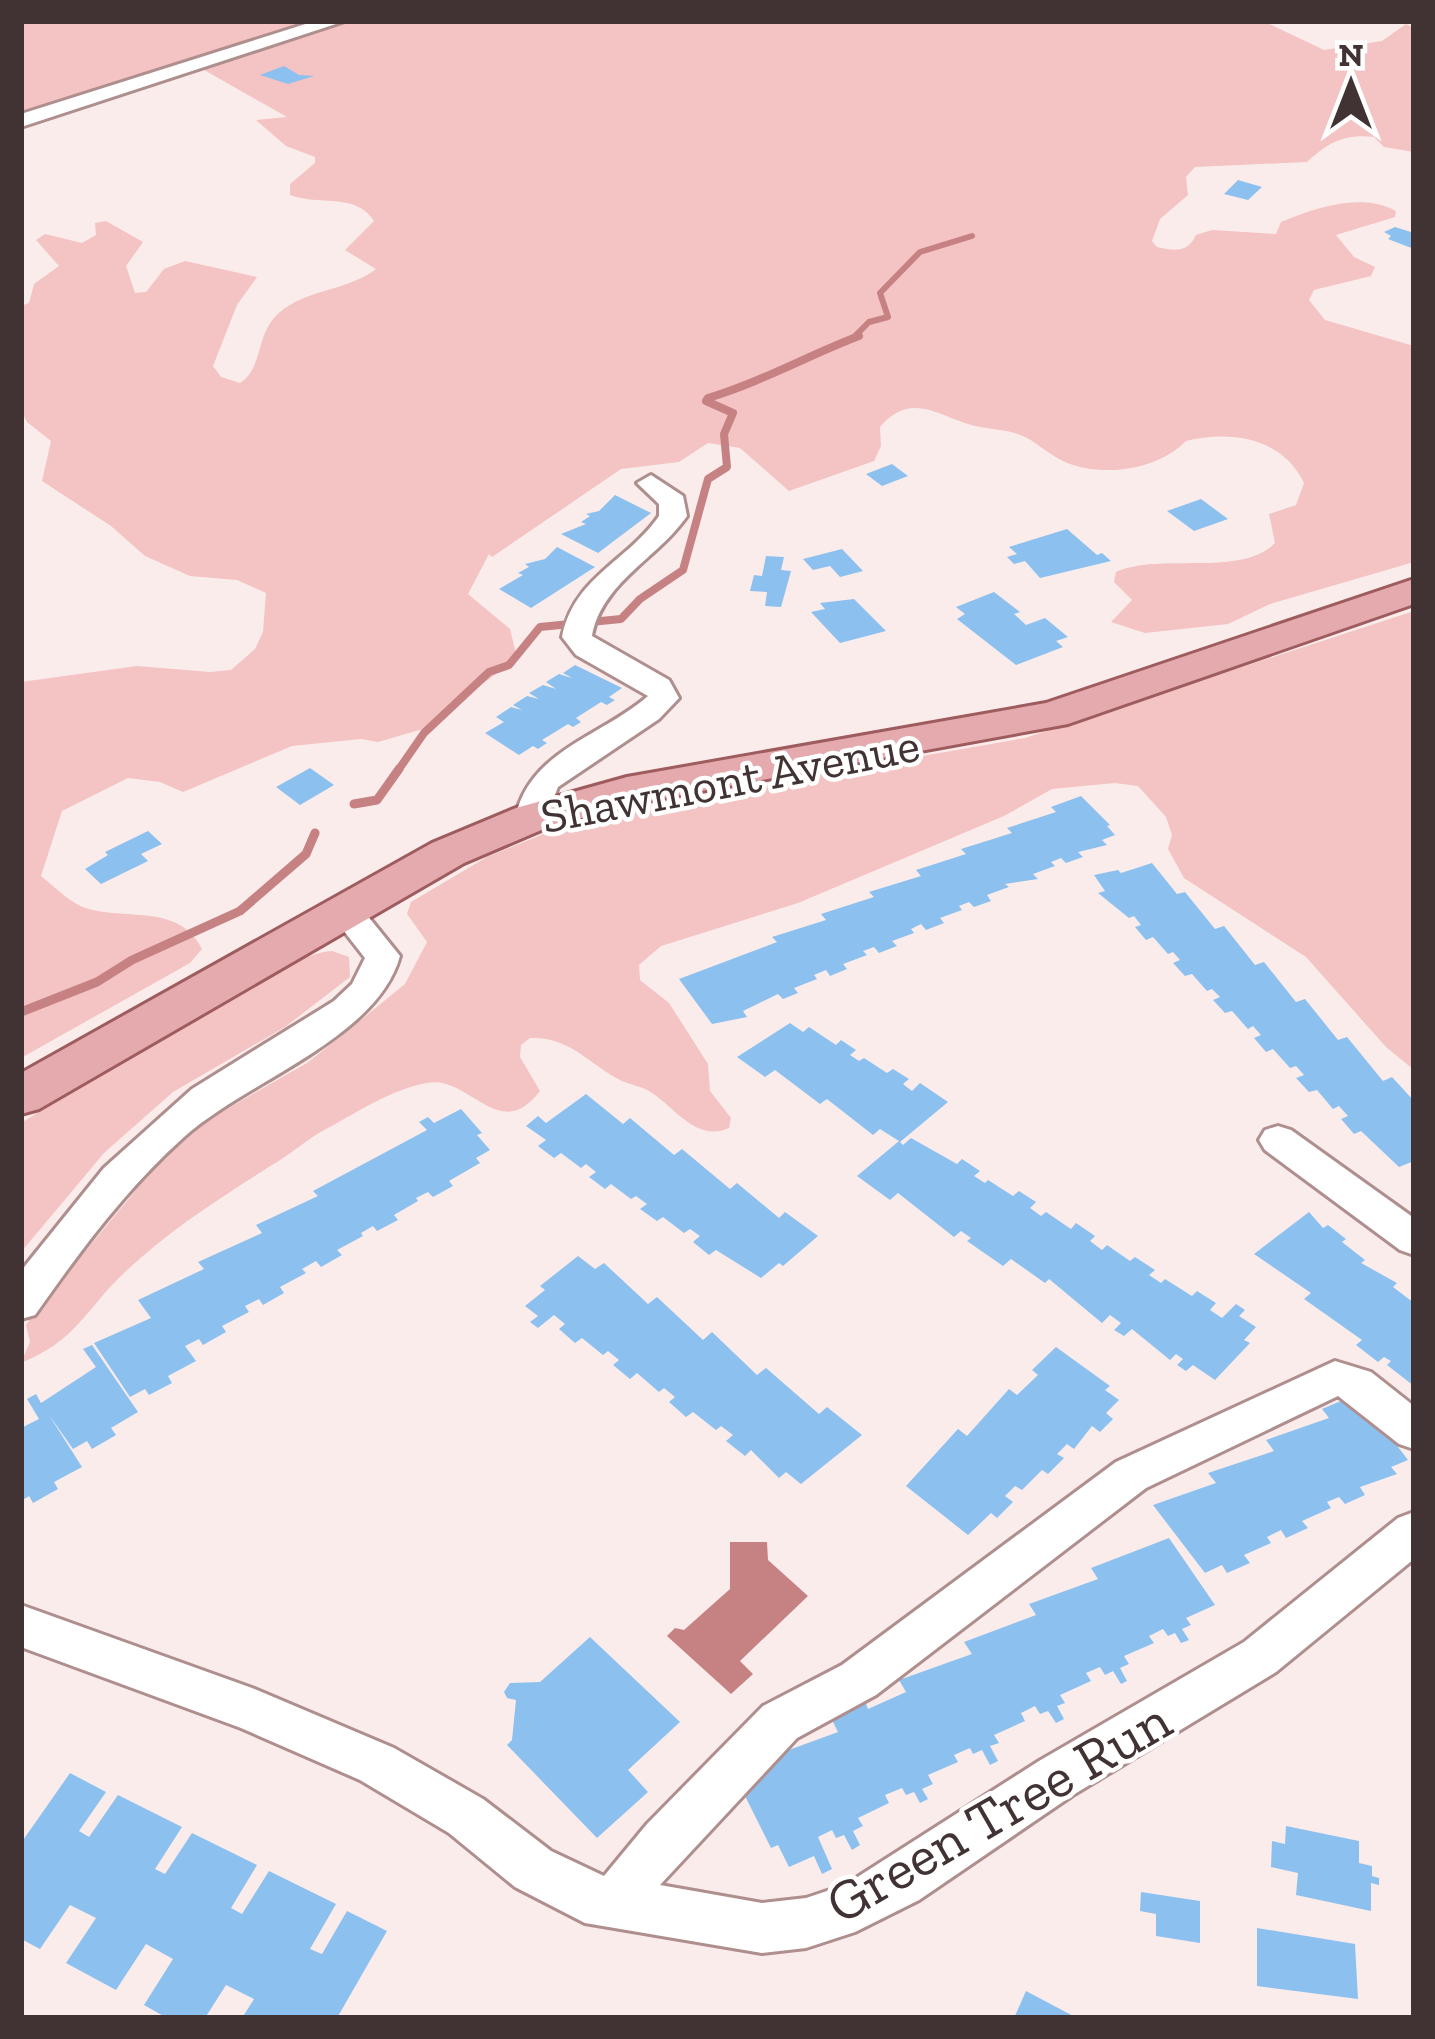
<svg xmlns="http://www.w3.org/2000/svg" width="1435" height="2039" viewBox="0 0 1435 2039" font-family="'Zilla Slab',serif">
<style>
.green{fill:#f4c3c3}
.water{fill:#c68183}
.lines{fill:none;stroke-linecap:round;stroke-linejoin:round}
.stream-far2{stroke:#c68183;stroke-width:6}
.stream-far1{stroke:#c68183;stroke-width:8}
.stream{stroke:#c68183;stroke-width:9}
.building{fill:#8cc0ee}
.minor-casing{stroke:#af8e8e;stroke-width:6}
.major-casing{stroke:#9f5c5f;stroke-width:6}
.minor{fill:#fff;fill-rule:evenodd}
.major{fill:#e4aaad;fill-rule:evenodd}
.labels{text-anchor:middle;stroke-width:9;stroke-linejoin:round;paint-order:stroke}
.street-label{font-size:48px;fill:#413333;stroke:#fff}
.near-street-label{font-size:57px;fill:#413333;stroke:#fff}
</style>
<rect width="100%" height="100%" fill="#fbecec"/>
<!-- green -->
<path class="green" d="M 21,21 L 1263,21 L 1324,50 L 1382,41 L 1406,24 L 1414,28 L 1414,152 L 1384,147 L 1374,137 C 1345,133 1327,143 1307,162 L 1195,167 L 1186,177 L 1188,195 L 1160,219 L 1152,241 L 1157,247 C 1175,251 1188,253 1196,235 L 1212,230 L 1276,234 L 1281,222 C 1315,208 1361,192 1396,211 L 1395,217 L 1336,235 L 1354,257 L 1375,267 L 1371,276 L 1314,290 L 1309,300 L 1325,320 L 1414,346 L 1414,562 L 1270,604 L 1228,624 L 1145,633 L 1111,622 L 1132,600 L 1114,582 L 1116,572 C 1162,552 1241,578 1275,543 L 1269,514 L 1296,505 L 1304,483 C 1283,438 1231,430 1186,441 C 1158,470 1102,478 1065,462 C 1051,456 1039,444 1025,437 C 1011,430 996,430 980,427 C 942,420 913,388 880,427 L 881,446 L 874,461 L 789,491 L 740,448 L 708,443 L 679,462 L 621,469 L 492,557 L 489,554 L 468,594 L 510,629 L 517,658 L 423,729 L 378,742 L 361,739 L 292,746 L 183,792 L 160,782 L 128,778 L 62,811 L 41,876 C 55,887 72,905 89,909 C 128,920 180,904 202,949 L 190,963 L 21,1058 L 21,682 L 137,666 L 210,672 L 231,670 L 255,649 L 263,632 L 266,593 L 237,580 L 190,576 L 145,556 L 111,526 L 42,481 L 51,441 L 27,422 L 21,410 L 21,306 L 29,303 L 34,284 L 59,266 L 36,240 L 45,234 L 82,243 L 96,235 L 95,223 L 106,221 L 143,242 L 126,266 L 135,293 L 146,292 L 164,269 L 185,261 L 257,277 L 237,305 L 213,366 L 221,377 L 240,383 C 262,369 256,339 274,318 C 301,288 345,293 376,269 L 345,250 L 374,221 C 356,192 318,206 290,195 L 290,184 L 315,163 L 315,157 L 286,146 L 256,120 L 287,117 L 190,62 L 21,117 Z
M 1414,611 L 1414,1070 L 1386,1047 L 1306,957 L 1184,878 L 1168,849 L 1172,835 L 1166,817 L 1138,786 L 1115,783 L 1052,789 L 1004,816 L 798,903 L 661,946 L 639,965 L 640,980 L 669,1003 L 708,1064 L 710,1091 L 731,1118 L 729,1128 C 696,1143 674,1106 649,1091 C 641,1086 631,1085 622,1081 C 590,1065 570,1036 530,1038 L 521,1045 L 520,1057 L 540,1091 C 499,1145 470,1075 427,1083 C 392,1089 356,1113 326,1129 C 307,1139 291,1154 272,1165 C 220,1198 169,1230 124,1273 C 85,1310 77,1340 21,1363 L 30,1342 L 26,1325 L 34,1313 L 170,1149 L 197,1126 L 307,1063 L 340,1037 L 405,984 L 427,942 L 407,914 L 411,902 L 487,857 L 558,828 L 627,809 L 724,797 L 814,775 L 1025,738 Z
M 332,951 L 349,957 L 350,977 L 285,1027 L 173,1092 L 104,1153 L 21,1252 L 21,1123 C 79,1088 279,953 332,951 Z"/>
<!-- water -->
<path class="water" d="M 730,1542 L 767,1542 L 768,1560 L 808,1596 L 740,1661 L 753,1674 L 731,1694 L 667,1636 L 675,1628 L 684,1630 L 730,1589 Z"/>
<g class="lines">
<!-- stream-far2 -->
<path class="stream-far2" d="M 852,339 L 869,322 L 888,317 L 880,293 L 920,252 L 972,236"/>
<!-- stream-far1 -->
<path class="stream-far1" d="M 397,772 L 424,733 L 489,672 L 509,665 L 540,627 L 621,619 L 640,599 L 683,570 L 708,479 L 727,467 L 724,434 L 733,413 L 706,401 L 708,398 C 761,382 809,355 859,336"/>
<!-- stream -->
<path class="stream" d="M 354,804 L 377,800 L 399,769
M 21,1012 L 97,982 L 132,960 L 240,911 L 306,854 L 315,833"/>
</g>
<!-- building -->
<path class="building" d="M 284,66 L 299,75 L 314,76 L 288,84 L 260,75 Z
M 1238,180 L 1262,187 L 1248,200 L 1224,194 Z
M 1395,227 L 1414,233 L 1414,249 L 1388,239 L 1391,236 L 1384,232 Z
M 892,464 L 908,476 L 882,486 L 866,474 Z
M 615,495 L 651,513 L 598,553 L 561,534 L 586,524 L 581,522 L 590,516 L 586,514 L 599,511 Z
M 1201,499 L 1228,519 L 1194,531 L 1167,511 Z
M 1067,529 L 1097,555 L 1102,553 L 1111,561 L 1040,578 L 1025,561 L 1014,564 L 1007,557 L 1017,554 L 1009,547 Z
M 557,547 L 595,567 L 531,608 L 499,589 L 523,575 L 518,573 L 529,567 L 525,564 L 545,559 Z
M 842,549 L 863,571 L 840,577 L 830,566 L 813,570 L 803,559 Z
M 766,556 L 784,557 L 781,570 L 791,571 L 781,607 L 765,606 L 767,592 L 750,591 L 754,575 L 762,576 Z
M 994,592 L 1020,612 L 1014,614 L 1026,625 L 1045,618 L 1068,637 L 1056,641 L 1063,647 L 1016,665 L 957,619 L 965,614 L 956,607 Z
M 854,599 L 886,631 L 840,643 L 811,612 L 825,609 L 820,603 Z
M 575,665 L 622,688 L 609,697 L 615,700 L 607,705 L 601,702 L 576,718 L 581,722 L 573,727 L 568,724 L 542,740 L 547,743 L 538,749 L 533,746 L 519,755 L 485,733 L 504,722 L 496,717 L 511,707 L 522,710 L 513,705 L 527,696 L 539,699 L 529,693 L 543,685 L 556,689 L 546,682 L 559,674 L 572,678 L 563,673 Z
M 310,768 L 334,785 L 300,805 L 276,787 Z
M 1081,796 L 1110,825 L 1107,826 L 1115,835 L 1102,840 L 1107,845 L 1078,852 L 1083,857 L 1066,863 L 1061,858 L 1051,862 L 1055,866 L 1033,874 L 1038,879 L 1005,884 L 1009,887 L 987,895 L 991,901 L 974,907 L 969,902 L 959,906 L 962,910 L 940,918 L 944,923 L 926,930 L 921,924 L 911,929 L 914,933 L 892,941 L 897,946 L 879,953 L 874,947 L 863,951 L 867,955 L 843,964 L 847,969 L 830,976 L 826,970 L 814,975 L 817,979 L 794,988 L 798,993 L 783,999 L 778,994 L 743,1011 L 747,1017 L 712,1024 L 679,979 L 777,942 L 772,937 L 826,920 L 821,914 L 874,897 L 869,892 L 921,876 L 916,870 L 966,854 L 961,849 L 1012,833 L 1007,828 L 1056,812 L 1051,807 Z
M 148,831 L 162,844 L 141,854 L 148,861 L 101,884 L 85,869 L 108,855 L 105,852 Z
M 1152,863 L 1177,894 L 1185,892 L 1215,929 L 1224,926 L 1255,965 L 1264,962 L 1296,1002 L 1305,999 L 1338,1040 L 1347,1037 L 1383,1081 L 1392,1077 L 1414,1101 L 1414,1161 L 1399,1167 L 1361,1131 L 1354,1134 L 1341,1119 L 1348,1116 L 1339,1106 L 1333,1109 L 1317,1090 L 1309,1092 L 1296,1078 L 1304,1075 L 1296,1066 L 1290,1068 L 1273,1049 L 1266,1052 L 1254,1038 L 1261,1035 L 1253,1026 L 1248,1029 L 1232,1011 L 1225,1013 L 1213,1000 L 1220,997 L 1212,989 L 1207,991 L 1192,974 L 1185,976 L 1173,963 L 1180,960 L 1173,952 L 1168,954 L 1153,937 L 1146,940 L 1135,927 L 1141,925 L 1134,916 L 1129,918 L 1098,893 L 1105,891 L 1094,875 L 1118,870 L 1121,873 Z
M 790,1023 L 803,1032 L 809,1027 L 836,1045 L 841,1040 L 856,1050 L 850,1055 L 859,1061 L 864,1058 L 887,1073 L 893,1069 L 909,1079 L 903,1084 L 912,1091 L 920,1083 L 948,1102 L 900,1142 L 903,1145 L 911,1138 L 957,1164 L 962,1159 L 980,1171 L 974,1176 L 985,1183 L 988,1180 L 1013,1196 L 1019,1191 L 1036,1202 L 1030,1208 L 1041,1216 L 1046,1212 L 1071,1229 L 1076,1223 L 1095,1236 L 1090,1241 L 1102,1250 L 1107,1245 L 1130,1261 L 1135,1257 L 1155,1270 L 1149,1275 L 1161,1283 L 1165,1279 L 1192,1296 L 1197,1291 L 1216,1303 L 1210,1310 L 1222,1318 L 1236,1304 L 1245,1310 L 1239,1316 L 1256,1327 L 1244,1340 L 1250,1343 L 1215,1380 L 1193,1365 L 1186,1371 L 1177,1365 L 1183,1359 L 1176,1354 L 1170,1360 L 1132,1329 L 1124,1336 L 1114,1330 L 1121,1323 L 1110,1315 L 1102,1323 L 1049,1279 L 1045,1283 L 1011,1259 L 1003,1266 L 967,1241 L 971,1238 L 961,1231 L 954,1237 L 898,1193 L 890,1200 L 857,1176 L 899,1141 L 880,1129 L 873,1135 L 827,1099 L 820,1104 L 775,1070 L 765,1077 L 737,1057 Z
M 586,1094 L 623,1124 L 630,1118 L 674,1155 L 682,1149 L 730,1189 L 737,1183 L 779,1218 L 785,1212 L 818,1236 L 783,1266 L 779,1263 L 761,1278 L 716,1250 L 709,1255 L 693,1242 L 700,1236 L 690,1229 L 684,1233 L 663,1217 L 657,1221 L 640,1209 L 647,1204 L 636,1196 L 631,1199 L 611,1184 L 605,1189 L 589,1177 L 596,1172 L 586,1164 L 581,1168 L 561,1153 L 554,1158 L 538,1146 L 546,1140 L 526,1126 L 538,1116 L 546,1123 Z
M 461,1109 L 482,1133 L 477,1135 L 490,1150 L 476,1158 L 480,1163 L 449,1181 L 453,1186 L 433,1197 L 428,1192 L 416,1198 L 418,1201 L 394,1215 L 398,1220 L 377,1231 L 373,1226 L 361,1233 L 363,1236 L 337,1250 L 342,1255 L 321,1267 L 316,1261 L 302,1269 L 306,1273 L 280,1287 L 284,1293 L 263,1305 L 259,1299 L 245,1306 L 249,1312 L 222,1326 L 226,1332 L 203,1345 L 199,1339 L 185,1346 L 196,1361 L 168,1376 L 172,1383 L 149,1395 L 145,1389 L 130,1397 L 94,1343 L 151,1318 L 138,1300 L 204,1269 L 198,1262 L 262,1233 L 256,1225 L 318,1196 L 313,1191 L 427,1130 L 419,1122 L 428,1117 L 434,1123 Z
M 1309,1212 L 1323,1228 L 1328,1225 L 1346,1239 L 1342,1242 L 1365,1260 L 1361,1263 L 1397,1283 L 1393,1287 L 1414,1303 L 1414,1386 L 1387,1365 L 1391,1361 L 1384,1357 L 1378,1362 L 1356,1345 L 1362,1340 L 1304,1299 L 1311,1293 L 1254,1254 Z
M 578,1256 L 595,1269 L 604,1263 L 648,1304 L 657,1297 L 703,1340 L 712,1332 L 757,1375 L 766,1368 L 819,1414 L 827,1407 L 862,1435 L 801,1484 L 786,1472 L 779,1478 L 751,1450 L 745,1456 L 726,1441 L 733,1435 L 721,1426 L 716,1430 L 693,1412 L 686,1417 L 669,1402 L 675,1397 L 664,1388 L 659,1392 L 637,1373 L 630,1379 L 613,1365 L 619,1360 L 608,1351 L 603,1355 L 582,1338 L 575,1343 L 559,1329 L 565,1324 L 554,1315 L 538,1328 L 530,1322 L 538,1316 L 525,1306 L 545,1290 L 540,1286 Z
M 92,1345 L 138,1412 L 111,1428 L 116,1435 L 92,1449 L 87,1441 L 73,1449 L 49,1415 L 82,1467 L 54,1482 L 58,1489 L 33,1503 L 29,1496 L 21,1501 L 21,1428 L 39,1419 L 27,1399 L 36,1394 L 41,1403 L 96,1367 L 83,1349 Z
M 1056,1347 L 1110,1386 L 1105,1390 L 1119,1400 L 1106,1413 L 1113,1419 L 1100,1432 L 1092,1426 L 1074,1449 L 1067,1444 L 1057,1454 L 1064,1458 L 1048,1474 L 1042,1470 L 1022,1490 L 1015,1486 L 1005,1496 L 1013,1502 L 997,1518 L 991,1513 L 968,1535 L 906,1486 L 958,1429 L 967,1436 L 1009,1389 L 1017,1395 L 1038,1375 L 1032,1370 Z
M 1362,1392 L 1400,1440 L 1395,1443 L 1408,1460 L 1391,1467 L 1397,1474 L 1360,1487 L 1365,1495 L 1345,1504 L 1339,1497 L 1327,1502 L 1331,1508 L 1302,1521 L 1308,1528 L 1286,1538 L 1281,1530 L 1267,1537 L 1271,1543 L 1244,1555 L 1250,1563 L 1227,1573 L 1222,1565 L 1205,1573 L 1153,1505 L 1216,1483 L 1208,1473 L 1274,1451 L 1266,1440 L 1329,1418 L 1322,1409 Z
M 1169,1538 L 1215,1605 L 1186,1618 L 1191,1625 L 1182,1629 L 1189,1640 L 1181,1643 L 1175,1633 L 1168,1636 L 1163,1629 L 1149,1636 L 1154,1643 L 1124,1656 L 1129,1664 L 1120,1668 L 1127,1681 L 1121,1684 L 1113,1671 L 1105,1675 L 1100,1667 L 1086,1673 L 1091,1681 L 1060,1695 L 1065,1703 L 1057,1706 L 1064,1719 L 1056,1723 L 1048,1711 L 1040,1714 L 1035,1706 L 1021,1713 L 1025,1721 L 994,1735 L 999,1743 L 990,1746 L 998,1761 L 990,1765 L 982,1750 L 973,1754 L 970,1748 L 954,1755 L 958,1762 L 928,1775 L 933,1784 L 922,1789 L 928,1799 L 920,1803 L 914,1792 L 906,1795 L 902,1788 L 885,1795 L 889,1803 L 858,1818 L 863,1826 L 853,1831 L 860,1845 L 852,1850 L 844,1835 L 836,1838 L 832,1830 L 818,1837 L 832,1869 L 822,1874 L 814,1856 L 789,1867 L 778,1845 L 771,1848 L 739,1784 L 767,1772 L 761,1760 L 838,1732 L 830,1716 L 865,1701 L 868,1709 L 906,1692 L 899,1680 L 972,1654 L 964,1642 L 1036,1615 L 1029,1604 L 1098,1579 L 1091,1568 Z
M 590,1637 L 680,1722 L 628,1770 L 648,1792 L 597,1838 L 507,1745 L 512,1740 L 516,1700 L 507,1698 L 504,1692 L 510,1683 L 540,1682 Z
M 70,1773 L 106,1792 L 79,1831 L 89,1837 L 118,1795 L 182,1827 L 155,1869 L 165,1874 L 192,1833 L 257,1865 L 231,1908 L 242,1914 L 269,1871 L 336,1904 L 310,1949 L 322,1954 L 347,1911 L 387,1931 L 337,2018 L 242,2018 L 254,1999 L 226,1985 L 205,2018 L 167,2018 L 144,2005 L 173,1959 L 146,1944 L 116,1990 L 66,1963 L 96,1918 L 70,1905 L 40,1949 L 21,1939 L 21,1843 Z
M 1286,1826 L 1359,1841 L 1359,1863 L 1372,1866 L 1372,1876 L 1379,1878 L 1379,1885 L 1371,1883 L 1371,1911 L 1296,1895 L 1298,1873 L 1271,1867 L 1272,1841 L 1285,1844 Z
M 1141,1892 L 1200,1901 L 1200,1943 L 1156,1936 L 1156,1914 L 1140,1911 Z
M 1257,1928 L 1355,1944 L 1358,1999 L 1257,1986 Z
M 1026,1991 L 1077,2018 L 1014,2018 Z"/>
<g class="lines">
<defs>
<path id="minor" d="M 315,21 L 345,21 L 21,127 L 21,114 Z
M 651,475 L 683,496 L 687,516 C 657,559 602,582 592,636 L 669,680 L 679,698 L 659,719 L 558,787 L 543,826 L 519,826 L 515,818 C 530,750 601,737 648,696 L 576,655 L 562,637 C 574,577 627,562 659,516 L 659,504 L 637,483 Z
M 346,900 L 358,904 L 400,956 C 377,1039 248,1080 184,1137 C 126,1189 80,1251 35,1315 L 21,1319 L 21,1271 L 104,1168 L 192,1089 L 334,1001 L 352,984 L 365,958 L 329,912 L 334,904 Z
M 1278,1126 L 1291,1130 L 1414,1218 L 1414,1255 L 1400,1250 L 1265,1150 L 1259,1140 L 1265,1130 Z
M 1335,1361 L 1371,1372 L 1414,1406 L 1414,1449 L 1399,1444 L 1338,1396 L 1146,1488 L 876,1695 L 797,1738 L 660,1885 L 762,1903 L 806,1898 L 845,1885 L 1039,1761 L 1244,1642 L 1398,1518 L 1414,1512 L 1414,1559 L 1276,1672 L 1073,1795 L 919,1900 L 855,1932 L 806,1948 L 762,1953 L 585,1923 L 515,1887 L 449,1833 L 360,1780 L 241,1728 L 21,1647 L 21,1605 L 252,1688 L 394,1748 L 483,1799 L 551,1851 L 604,1876 L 647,1824 L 763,1706 L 842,1665 L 1116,1462 Z"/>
<path id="major" d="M 1414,579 L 1414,604 L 1068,724 L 630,804 L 546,828 L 464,863 L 39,1109 L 21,1114 L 21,1073 L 432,843 L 516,808 L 627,777 L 1046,703 Z"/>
</defs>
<!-- minor casing -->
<use href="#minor" class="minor-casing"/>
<!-- major casing -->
<use href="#major" class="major-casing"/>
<!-- minor -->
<use href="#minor" class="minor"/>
<!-- major -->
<use href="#major" class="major"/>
</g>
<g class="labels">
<!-- street labels -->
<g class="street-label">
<text transform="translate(730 780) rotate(-11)" y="17">Shawmont Avenue</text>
</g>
<!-- near-street labels -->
<g class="near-street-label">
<text transform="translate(998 1811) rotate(-30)" y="20">Green Tree Run</text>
</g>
</g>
<!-- border -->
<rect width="1435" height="2039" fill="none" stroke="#413333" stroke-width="48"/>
<!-- north arrow -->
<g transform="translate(1351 84)" stroke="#ffffff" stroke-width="9" paint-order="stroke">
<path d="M0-9L21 45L0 30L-21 45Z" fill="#413333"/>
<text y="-18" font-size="33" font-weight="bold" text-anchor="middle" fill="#413333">N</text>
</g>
</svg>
